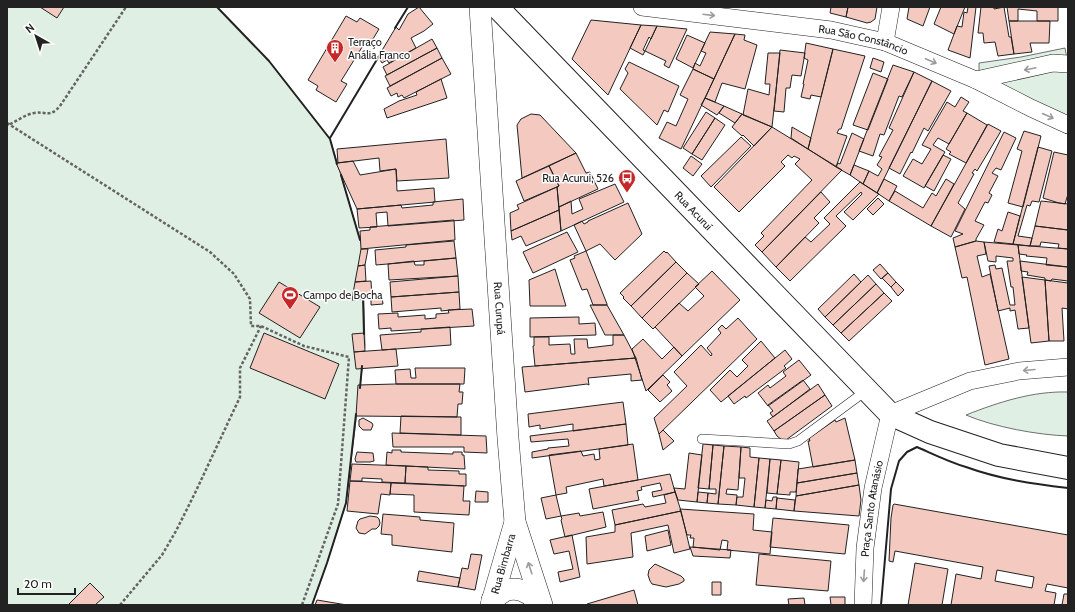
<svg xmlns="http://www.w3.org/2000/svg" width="1075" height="612" viewBox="0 0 1075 612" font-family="Cabin,sans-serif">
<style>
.green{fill:#e0efe3;stroke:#6f6f6f}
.building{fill:#f3c9c0;stroke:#222;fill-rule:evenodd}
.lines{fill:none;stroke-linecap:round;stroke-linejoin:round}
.service-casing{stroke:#222;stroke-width:10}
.minor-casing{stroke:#222;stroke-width:18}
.tertiary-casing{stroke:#222;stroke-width:22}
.secondary-casing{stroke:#222;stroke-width:24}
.path{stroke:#646464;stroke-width:2.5;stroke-dasharray:3 2;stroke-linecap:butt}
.service{stroke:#fff;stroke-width:9}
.minor{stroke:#fff;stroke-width:17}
.tertiary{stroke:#fff;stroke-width:21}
.secondary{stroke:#fff;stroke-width:22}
.wall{stroke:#222;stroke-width:2}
.oneway{stroke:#9c9c9c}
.labels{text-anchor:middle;stroke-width:3;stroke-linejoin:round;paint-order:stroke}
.street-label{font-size:11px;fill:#222;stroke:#fff}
.poi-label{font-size:11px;fill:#222;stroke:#fff;text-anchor:start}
</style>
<rect width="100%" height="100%" fill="#fff"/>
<!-- green -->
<path class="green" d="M 7,7 L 217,7 L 269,61 L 330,139 L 362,246 L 365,345 L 346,503 L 327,563 L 312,605 L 7,605 Z
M 1065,48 L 1067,59 L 979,71 L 979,63 L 1021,57 Z
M 1068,66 L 1068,122 L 985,81 Z
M 1068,392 L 1068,436 C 1038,435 994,427 966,415 C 999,402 1033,391 1068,392 Z"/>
<!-- building -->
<path class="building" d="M 40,7 L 64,7 L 57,18 Z
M 419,7 L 433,24 L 424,31 L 411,38 L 416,48 L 389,63 L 387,60 L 382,63 L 378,57 L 396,27 L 399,30 L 408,14 Z
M 831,7 L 848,7 L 846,17 L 830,13 Z
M 848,7 L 877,7 L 875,19 L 871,22 L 867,23 L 846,17 Z
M 909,7 L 930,7 L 923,26 L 907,19 Z
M 941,7 L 965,7 L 954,34 L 934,24 Z
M 968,7 L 976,7 L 970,58 L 948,50 L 957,26 L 962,27 L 964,12 L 967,13 Z
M 981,7 L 994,7 L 994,9 L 1004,7 L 1009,37 L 1011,37 L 1014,54 L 998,56 L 995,42 L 984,43 L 983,33 L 978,33 Z
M 1007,7 L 1058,7 L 1058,21 L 1037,21 L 1037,11 L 1018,9 L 1018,21 L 1009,21 Z
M 346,16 L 357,22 L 360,18 L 379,29 L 368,47 L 364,44 L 341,81 L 347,84 L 336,102 L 316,90 L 318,86 L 308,80 Z
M 591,20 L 641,25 L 608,95 L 572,59 Z
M 1009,21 L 1050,21 L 1049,43 L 1030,43 L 1032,52 L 1014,54 Z
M 641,25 L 657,26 L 651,39 L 649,37 L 643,50 L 645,51 L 643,55 L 630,48 Z
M 657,26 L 687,29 L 669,68 L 664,65 L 666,61 L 645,51 Z
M 710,32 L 735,34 L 714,79 L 693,69 L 695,63 L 700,66 L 706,53 L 701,51 Z
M 735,34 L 745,35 L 744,40 L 757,45 L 745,89 L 722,83 L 715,102 L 705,98 Z
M 687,35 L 705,43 L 693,68 L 676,59 Z
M 432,39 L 437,48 L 387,75 L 383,67 Z
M 806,43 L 833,49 L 821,97 L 811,95 L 810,99 L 801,97 L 804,84 L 803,84 L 808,60 L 804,58 Z
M 437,48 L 442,58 L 390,86 L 385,76 Z
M 833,49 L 865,56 L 841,129 L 839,129 L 837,133 L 847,136 L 836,167 L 808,149 Z
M 780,50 L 805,53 L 801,76 L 792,75 L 790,88 L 786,88 L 784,112 L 774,111 Z
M 768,53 L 780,53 L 772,127 L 743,115 L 748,89 L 769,95 L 770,84 L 765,84 Z
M 442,58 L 451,74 L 404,98 L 402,95 L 398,97 L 397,93 L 391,96 L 387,88 Z
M 873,58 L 884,62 L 881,72 L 870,68 Z
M 629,62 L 679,86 L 668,112 L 664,110 L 657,125 L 620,89 L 628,73 L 625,69 Z
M 893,65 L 914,72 L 902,97 L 899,96 L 884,135 L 880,134 L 873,156 L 859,151 Z
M 693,69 L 714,79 L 681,149 L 659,138 L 667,122 L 676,126 L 688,99 L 680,95 Z
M 914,72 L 932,81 L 877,193 L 863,184 L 869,171 L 878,176 L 882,169 L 877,165 L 882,157 L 879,156 L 893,130 L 889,128 Z
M 873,73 L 888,79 L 868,130 L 853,125 Z
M 441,79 L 447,98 L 387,118 L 384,109 L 399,101 L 417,95 L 416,92 Z
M 932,81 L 951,91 L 928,131 L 924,128 L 912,153 L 911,152 L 900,174 L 889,168 Z
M 961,97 L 969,102 L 963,111 L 967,113 L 949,144 L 938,138 L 933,145 L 945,152 L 924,188 L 903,176 L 913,159 L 922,164 L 931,149 L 922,145 L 947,102 L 955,107 Z
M 705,98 L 724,106 L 717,115 L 701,105 Z
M 724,106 L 742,114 L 735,123 L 719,113 Z
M 706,112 L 715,118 L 692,154 L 683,148 Z
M 967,113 L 987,125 L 966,163 L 949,154 L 951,152 L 946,149 Z
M 531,114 L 540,115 L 576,153 L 522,178 L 517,125 L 521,119 Z
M 742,114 L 772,127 L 754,146 L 743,135 L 742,136 L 732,127 Z
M 715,118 L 725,125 L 702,160 L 692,154 Z
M 988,124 L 1001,131 L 977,171 L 975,169 L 972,173 L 974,174 L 958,203 L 965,209 L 951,237 L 931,226 Z
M 772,127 L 842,170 L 762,252 L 755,245 L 764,236 L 761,233 L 812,180 L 795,164 L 800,159 L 794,156 L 792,158 L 788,155 L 781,162 L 785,166 L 739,212 L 714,187 Z
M 792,127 L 811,138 L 808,149 L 791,138 Z
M 1024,131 L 1041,136 L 1023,207 L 1008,203 L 1022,151 L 1017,149 Z
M 1004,132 L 1016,138 L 1001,170 L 996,168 L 992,173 L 998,176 L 989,193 L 992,195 L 988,203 L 985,202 L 975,221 L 984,225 L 976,239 L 976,241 L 955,247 L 953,238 L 963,234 L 955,231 Z
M 852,133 L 864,139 L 850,175 L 836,167 L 838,163 L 840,164 Z
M 741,137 L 751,146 L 711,187 L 701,176 Z
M 446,139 L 449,178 L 397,181 L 396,169 L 380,171 L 379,158 L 338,163 L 337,149 Z
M 1038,147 L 1052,151 L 1039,202 L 1032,201 L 1030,206 L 1027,205 L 1018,236 L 1032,238 L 1030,246 L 1013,244 Z
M 1054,152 L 1068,155 L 1068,194 L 1065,204 L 1059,203 L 1043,198 Z
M 576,153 L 586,173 L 590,172 L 598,189 L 559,207 L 557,187 L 559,186 L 549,166 Z
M 943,155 L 951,159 L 934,191 L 925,186 Z
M 691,156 L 702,164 L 693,176 L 683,168 Z
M 353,161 L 360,175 L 396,169 L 397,191 L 434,188 L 435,202 L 357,209 L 336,163 Z
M 854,165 L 869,171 L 863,184 L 850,175 Z
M 549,166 L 559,186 L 524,201 L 516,181 Z
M 884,179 L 897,186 L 889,201 L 877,193 Z
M 946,179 L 954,184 L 931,226 L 889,201 L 895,191 L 923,208 L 932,193 L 936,196 Z
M 860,182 L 879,194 L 853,220 L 844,212 L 862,194 L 861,192 L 836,216 L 846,226 L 790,281 L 776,267 L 805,237 L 811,242 L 830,224 L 824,218 Z
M 615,184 L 624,202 L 561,231 L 559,207 L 571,201 L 572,214 L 583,209 L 579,199 Z
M 557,187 L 559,210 L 511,231 L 510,213 L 519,209 L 517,205 Z
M 821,192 L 830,202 L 814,218 L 819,223 L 776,267 L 762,252 Z
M 878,198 L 884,204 L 873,215 L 867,209 Z
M 463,199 L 464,220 L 388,226 L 387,212 L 376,213 L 377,227 L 359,228 L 357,209 L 401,205 L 402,208 L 433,205 L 433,202 Z
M 1041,201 L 1068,204 L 1068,230 L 1035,226 Z
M 628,203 L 642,234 L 615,260 L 600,244 L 586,251 L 574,225 L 582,221 L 584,224 L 588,222 L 588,221 Z
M 559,210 L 561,231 L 526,246 L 521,236 L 512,240 L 511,231 Z
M 1008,212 L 1020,216 L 1013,244 L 994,242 L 998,229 L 1002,231 Z
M 454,220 L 455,240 L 361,249 L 360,231 L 370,230 L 370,227 Z
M 1035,226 L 1068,230 L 1068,249 L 1058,248 L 1059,244 L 1041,242 L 1040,246 L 1030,246 Z
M 567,232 L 578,252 L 533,273 L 523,252 Z
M 454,241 L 456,258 L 376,265 L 375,250 L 406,247 L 406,245 Z
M 976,241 L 984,242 L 986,254 L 977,256 L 982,277 L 990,274 L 1009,359 L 985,365 L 967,277 L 962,278 L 955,247 Z
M 984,242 L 1018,245 L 1029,328 L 1018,329 L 1015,310 L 1010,311 L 1010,308 L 998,311 L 989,266 L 995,265 L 996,269 L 1002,268 L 1010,305 L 1015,305 L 1013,287 L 1011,287 L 1007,261 L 1013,261 L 1013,258 L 996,256 L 996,262 L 988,261 Z
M 1018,245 L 1068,249 L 1068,267 L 1046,265 L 1047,258 L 1026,256 L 1027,255 L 1019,254 Z
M 361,249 L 368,249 L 365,265 L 358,266 Z
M 586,251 L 607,304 L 607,305 L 593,305 L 587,289 L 582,290 L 570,260 L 575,258 L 574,256 Z
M 664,251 L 666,253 L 667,252 L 676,262 L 631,306 L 623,298 L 624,297 L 620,293 Z
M 456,258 L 458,276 L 389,280 L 388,264 L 414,261 L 415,265 L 424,265 L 424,261 Z
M 1020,261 L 1068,267 L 1068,281 L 1052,279 L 1051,281 L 1045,280 L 1045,278 L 1027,275 L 1028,272 L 1021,271 Z
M 676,262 L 687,273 L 642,318 L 631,306 Z
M 880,264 L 888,273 L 881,279 L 873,270 Z
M 365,265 L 366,281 L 355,282 L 358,266 Z
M 555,269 L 566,306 L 530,306 L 529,280 Z
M 712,271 L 740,300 L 682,356 L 655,327 L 679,303 L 688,311 L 704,296 L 695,287 Z
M 687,273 L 699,284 L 653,329 L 642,318 Z
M 888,273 L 896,282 L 891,287 L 882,278 Z
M 854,274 L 861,282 L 825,317 L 818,309 Z
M 868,275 L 876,284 L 833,325 L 825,317 Z
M 458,276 L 459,292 L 391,297 L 390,282 Z
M 1022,277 L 1045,280 L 1049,341 L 1031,343 Z
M 1045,280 L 1068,283 L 1068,309 L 1062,308 L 1064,341 L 1049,341 Z
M 371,281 L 372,298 L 352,300 L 355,282 Z
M 279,282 L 320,307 L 300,338 L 259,313 Z
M 896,282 L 904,290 L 898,296 L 891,287 Z
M 876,284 L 884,293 L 841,333 L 833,325 Z
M 459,292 L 460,309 L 441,311 L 441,308 L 392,312 L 391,297 Z
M 884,293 L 892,301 L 849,341 L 841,333 Z
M 382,297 L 383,304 L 371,305 L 371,299 Z
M 590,305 L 607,305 L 624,335 L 605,335 Z
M 472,309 L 474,326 L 391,331 L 391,328 L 379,329 L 378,314 L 398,313 L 398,317 L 425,315 L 425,319 L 436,318 L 436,314 L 449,313 L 448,310 Z
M 579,317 L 579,324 L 595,323 L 596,335 L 530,337 L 530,318 Z
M 738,318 L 757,339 L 659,434 L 654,418 L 687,386 L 674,372 L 701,345 L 711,356 L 712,354 L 707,348 L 721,333 L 718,329 L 722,325 L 726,329 Z
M 450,327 L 451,345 L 382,350 L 380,335 L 421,332 L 421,329 Z
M 264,333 L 339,364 L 325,399 L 250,368 Z
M 364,333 L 365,351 L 354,352 L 352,334 Z
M 613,335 L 624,335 L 636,358 L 535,366 L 533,346 L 534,346 L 534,337 L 549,337 L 549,345 L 570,344 L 571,354 L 575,354 L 574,339 L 587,339 L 588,348 L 613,345 Z
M 643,339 L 662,359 L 674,347 L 682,356 L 646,391 L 632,349 Z
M 761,341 L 775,358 L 721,402 L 710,390 L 730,370 L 737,377 L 748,366 L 742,360 Z
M 396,349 L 398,366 L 356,369 L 354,352 Z
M 785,350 L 792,359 L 784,366 L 786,368 L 746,398 L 745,396 L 734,404 L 728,396 Z
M 636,358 L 642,380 L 631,381 L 631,374 L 588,378 L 589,385 L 587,384 L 525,392 L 522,367 Z
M 799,360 L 811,375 L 768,406 L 758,393 L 768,385 L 770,388 L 786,376 L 783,372 Z
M 415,368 L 465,368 L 464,384 L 396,384 L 395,370 L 410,369 L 411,378 L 416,378 Z
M 663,375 L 670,382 L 667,385 L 672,391 L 660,402 L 648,390 Z
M 803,380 L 810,389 L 773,417 L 770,413 L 773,411 L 768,405 Z
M 396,384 L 460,384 L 459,392 L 463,392 L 462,404 L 458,404 L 457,417 L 356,416 L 358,385 Z
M 818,384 L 825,395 L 774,431 L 767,421 Z
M 825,395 L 832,406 L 786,440 L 782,440 L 777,436 L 774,431 Z
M 623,402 L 626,424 L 573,431 L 573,424 L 540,429 L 540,425 L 529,427 L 528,414 Z
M 401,416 L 461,417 L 461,435 L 400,433 Z
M 363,418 L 372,423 L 373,425 L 371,430 L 363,430 L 359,426 L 359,420 Z
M 845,418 L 855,460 L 813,467 L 808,441 L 810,441 L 809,438 L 835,420 L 836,422 Z
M 626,424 L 628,445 L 532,458 L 532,452 L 548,449 L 548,448 L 569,446 L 568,439 L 531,442 L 530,436 Z
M 663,430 L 674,441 L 663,450 L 659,434 Z
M 392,433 L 486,436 L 487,453 L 464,452 L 464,447 L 393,447 Z
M 633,444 L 638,480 L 604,486 L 603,479 L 566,487 L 567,493 L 556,495 L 549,455 L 581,451 L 583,456 L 594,454 L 595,460 L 600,459 L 599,449 Z
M 703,444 L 713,445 L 709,489 L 698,488 Z
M 713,445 L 724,446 L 718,504 L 707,503 L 708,493 L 716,494 L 716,489 L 709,489 Z
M 724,446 L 741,447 L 738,490 L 727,489 L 726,494 L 737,495 L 736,505 L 718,504 Z
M 741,447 L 750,448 L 750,457 L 759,458 L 754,507 L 736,505 L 737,497 L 743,497 L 745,478 L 739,478 Z
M 392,450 L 401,450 L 401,452 L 453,454 L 453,452 L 462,452 L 462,455 L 464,455 L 465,469 L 386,465 L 387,452 L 392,453 Z
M 357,452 L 373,453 L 374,461 L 370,462 L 356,462 L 355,459 Z
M 689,453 L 702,455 L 697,502 L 678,500 L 674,488 L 685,489 Z
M 759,458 L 770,459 L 765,508 L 754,507 Z
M 770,459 L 781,460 L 777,494 L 767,493 Z
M 781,460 L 799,462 L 796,492 L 790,492 L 790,495 L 777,494 Z
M 855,460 L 857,473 L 797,483 L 798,469 Z
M 352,464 L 406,466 L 405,483 L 382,482 L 382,479 L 362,478 L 362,481 L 350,481 Z
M 406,466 L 428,467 L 428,470 L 459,471 L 459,474 L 466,474 L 466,486 L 405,483 Z
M 857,473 L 859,485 L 796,496 L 797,483 Z
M 670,474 L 675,492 L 653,497 L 652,492 L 662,490 L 660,483 L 641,487 L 642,490 L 637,491 L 639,500 L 593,509 L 589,489 Z
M 350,481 L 391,483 L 390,495 L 381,494 L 378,514 L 347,511 Z
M 391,483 L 464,486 L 463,501 L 470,501 L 469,515 L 414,512 L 414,495 L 390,494 Z
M 859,485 L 861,500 L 859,516 L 794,511 L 796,496 Z
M 476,491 L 488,492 L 488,502 L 475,502 Z
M 675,492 L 681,511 L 615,525 L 612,510 L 643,504 L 645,507 L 666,503 L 664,495 Z
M 698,492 L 708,493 L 707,503 L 697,502 Z
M 556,495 L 561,516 L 546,519 L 541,498 Z
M 773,497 L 777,497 L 776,509 L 765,508 L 766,500 L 772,501 Z
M 777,498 L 795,500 L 794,511 L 776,509 Z
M 894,504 L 1068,535 L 1068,588 L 1047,584 L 1045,591 L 1056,593 L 1054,605 L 951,605 L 956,574 L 981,579 L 983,567 L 895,551 L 893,562 L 889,561 L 891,518 L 893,505 ZM 997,570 L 1034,577 L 1032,588 L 995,581 Z
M 680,509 L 754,514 L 753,530 L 772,532 L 770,554 L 727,550 L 728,541 L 722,540 L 720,550 L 693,547 L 694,538 L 690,538 L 691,535 L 687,535 Z
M 681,511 L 690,549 L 674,553 L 668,525 L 631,533 L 633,557 L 587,564 L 586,537 L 615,532 L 615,525 Z
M 603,512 L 606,527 L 565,537 L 561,520 L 562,519 L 561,516 L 579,513 L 580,516 Z
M 383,514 L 420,517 L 420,520 L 454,523 L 452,552 L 392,545 L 392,535 L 381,534 Z
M 370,516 L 377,517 L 379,519 L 380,523 L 379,526 L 376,529 L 372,529 L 365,534 L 359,533 L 356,528 L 358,521 L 360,519 Z
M 773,518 L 849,525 L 845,554 L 770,547 Z
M 668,530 L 671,545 L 647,551 L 645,536 Z
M 572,535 L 580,577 L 560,582 L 558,572 L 573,569 L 569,551 L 554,554 L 550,540 Z
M 690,547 L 731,550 L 730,558 L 693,556 Z
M 471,554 L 482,555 L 475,590 L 458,587 L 462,568 L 468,569 Z
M 759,554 L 831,561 L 828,591 L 756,585 Z
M 915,563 L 948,569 L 942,605 L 908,605 Z
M 655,564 L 681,576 L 684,579 L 684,581 L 679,584 L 666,587 L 652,584 L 650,581 L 648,575 L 649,570 Z
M 419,571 L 460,578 L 458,587 L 417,581 Z
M 712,582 L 721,582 L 721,595 L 712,595 Z
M 90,583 L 104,597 L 95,605 L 70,605 L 69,604 Z
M 634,590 L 638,605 L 588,605 L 587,604 Z
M 1064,594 L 1068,594 L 1068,605 L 1062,605 Z
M 830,597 L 845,597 L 845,605 L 831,605 Z
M 804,598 L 805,605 L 789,605 L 788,599 Z
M 317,600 L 347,605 L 315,605 Z"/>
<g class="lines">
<defs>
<path id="service" d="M 702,439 L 789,444 L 798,441 L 867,390"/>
<g id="minor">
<path id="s1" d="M 642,7 L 831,30 L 885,42 L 976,80 L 1031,108 L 1068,125"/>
<path d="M 885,42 L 891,7"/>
<path d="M 976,80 L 1053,63 L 1068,64"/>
<path id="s2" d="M 863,605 L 865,548 L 873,488 L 890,414 L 970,381 L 1019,371 L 1068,367"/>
</g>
<g id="tertiary">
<path id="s3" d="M 480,7 L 508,438 L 515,522 L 542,605"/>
<path d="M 492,600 C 497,597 503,591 508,590 C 522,586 533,596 541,605"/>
<path id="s4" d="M 491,605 L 515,522"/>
</g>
<g id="secondary">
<path id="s5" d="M 497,7 L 890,414 L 930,432 L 999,455 L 1068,468"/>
</g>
</defs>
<!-- service casing -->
<use href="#service" class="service-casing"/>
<!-- minor casing -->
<use href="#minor" class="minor-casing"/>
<!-- tertiary casing -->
<use href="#tertiary" class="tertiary-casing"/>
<!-- secondary casing -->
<use href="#secondary" class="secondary-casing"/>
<!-- path -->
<path class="path" d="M 7,123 L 210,252 L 234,274 L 250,299 L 251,326 L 261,326 L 304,346 L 349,357 L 338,504 L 302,605
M 10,124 C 17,121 26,114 34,113 C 46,111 50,118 60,106 L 126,7
M 120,605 L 162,555 L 176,531 L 195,493 L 240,397 L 240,368 L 261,326"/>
<!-- service -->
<use href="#service" class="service"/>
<!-- minor -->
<use href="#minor" class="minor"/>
<!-- tertiary -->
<use href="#tertiary" class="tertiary"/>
<!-- secondary -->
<use href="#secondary" class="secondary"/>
<!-- wall -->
<path class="wall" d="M 217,7 L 269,61 L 330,139 L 337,164
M 395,28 L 408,7
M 330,138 L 379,56
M 341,175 L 360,240
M 363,296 L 364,334
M 360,388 L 362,366
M 312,605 L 327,563 L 346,503 L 356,414
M 881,605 L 891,489 L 899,461 L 907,452 L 917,447 C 933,454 949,462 966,467 C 999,479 1033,484 1068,488"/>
</g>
<!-- one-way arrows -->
<defs><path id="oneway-shaft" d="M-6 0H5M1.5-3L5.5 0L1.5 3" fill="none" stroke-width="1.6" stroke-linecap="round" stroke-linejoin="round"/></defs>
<g class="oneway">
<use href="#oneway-shaft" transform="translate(709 15) rotate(7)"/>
<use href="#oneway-shaft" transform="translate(931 61) rotate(23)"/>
<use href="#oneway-shaft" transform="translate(1030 69) rotate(168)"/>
<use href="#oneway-shaft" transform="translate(1048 116) rotate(24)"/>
<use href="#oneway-shaft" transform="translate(1029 370) rotate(175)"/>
<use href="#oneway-shaft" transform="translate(530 568) rotate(-108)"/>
<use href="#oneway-shaft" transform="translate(864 576) rotate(94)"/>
</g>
<!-- icons -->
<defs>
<symbol id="building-pin" viewBox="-11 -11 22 30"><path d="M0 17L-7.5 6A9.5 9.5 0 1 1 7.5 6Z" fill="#c62828" stroke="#fff"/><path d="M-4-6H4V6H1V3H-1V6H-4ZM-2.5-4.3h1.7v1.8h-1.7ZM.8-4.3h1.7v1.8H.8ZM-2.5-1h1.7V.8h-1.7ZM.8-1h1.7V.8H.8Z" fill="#fff"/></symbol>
<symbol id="bus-pin" viewBox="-11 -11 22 30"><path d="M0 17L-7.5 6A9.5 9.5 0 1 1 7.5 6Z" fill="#c62828" stroke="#fff"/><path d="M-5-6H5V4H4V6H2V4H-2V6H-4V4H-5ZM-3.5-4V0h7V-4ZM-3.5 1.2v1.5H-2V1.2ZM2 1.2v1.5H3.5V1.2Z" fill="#fff"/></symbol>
<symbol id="stadium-pin" viewBox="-11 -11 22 30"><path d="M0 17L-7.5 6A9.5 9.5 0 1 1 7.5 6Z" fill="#c62828" stroke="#fff"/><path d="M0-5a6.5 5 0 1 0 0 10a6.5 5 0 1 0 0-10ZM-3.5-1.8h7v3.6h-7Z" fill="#fff"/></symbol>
</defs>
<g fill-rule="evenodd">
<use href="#building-pin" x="325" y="38" width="20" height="27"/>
<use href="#bus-pin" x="617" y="168" width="20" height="27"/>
<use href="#stadium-pin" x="280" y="285" width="20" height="27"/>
</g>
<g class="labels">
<!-- street labels -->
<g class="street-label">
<text dy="4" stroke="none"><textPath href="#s1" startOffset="224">Rua São Constâncio</textPath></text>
<text dy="4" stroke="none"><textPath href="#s5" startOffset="283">Rua Acuruí</textPath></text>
<text dy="4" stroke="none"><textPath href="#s3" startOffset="302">Rua Curupá</textPath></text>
<text dy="4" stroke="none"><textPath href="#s2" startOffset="97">Praça Santo Atanásio</textPath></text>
<text dy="4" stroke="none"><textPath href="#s4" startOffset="43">Rua Bimbarra</textPath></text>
</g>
<!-- poi labels -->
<g class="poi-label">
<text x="348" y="46">Terraço<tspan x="348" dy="13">Anália Franco</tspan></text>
<text x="614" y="182" text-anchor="end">Rua Acurui, 526</text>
<text x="303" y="299">Campo de Bocha</text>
</g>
</g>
<!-- border -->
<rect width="1075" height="612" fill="none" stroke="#222222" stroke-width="16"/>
<!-- north arrow -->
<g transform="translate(36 36) rotate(321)" stroke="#ffffff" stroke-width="3" paint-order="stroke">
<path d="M0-3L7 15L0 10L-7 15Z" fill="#222222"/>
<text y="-6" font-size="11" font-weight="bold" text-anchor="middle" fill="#222222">N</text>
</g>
<!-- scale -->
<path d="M18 588v6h57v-6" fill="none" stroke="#222222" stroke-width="2"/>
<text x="24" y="588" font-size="12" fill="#222222" stroke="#ffffff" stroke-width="3" paint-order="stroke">20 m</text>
</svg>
